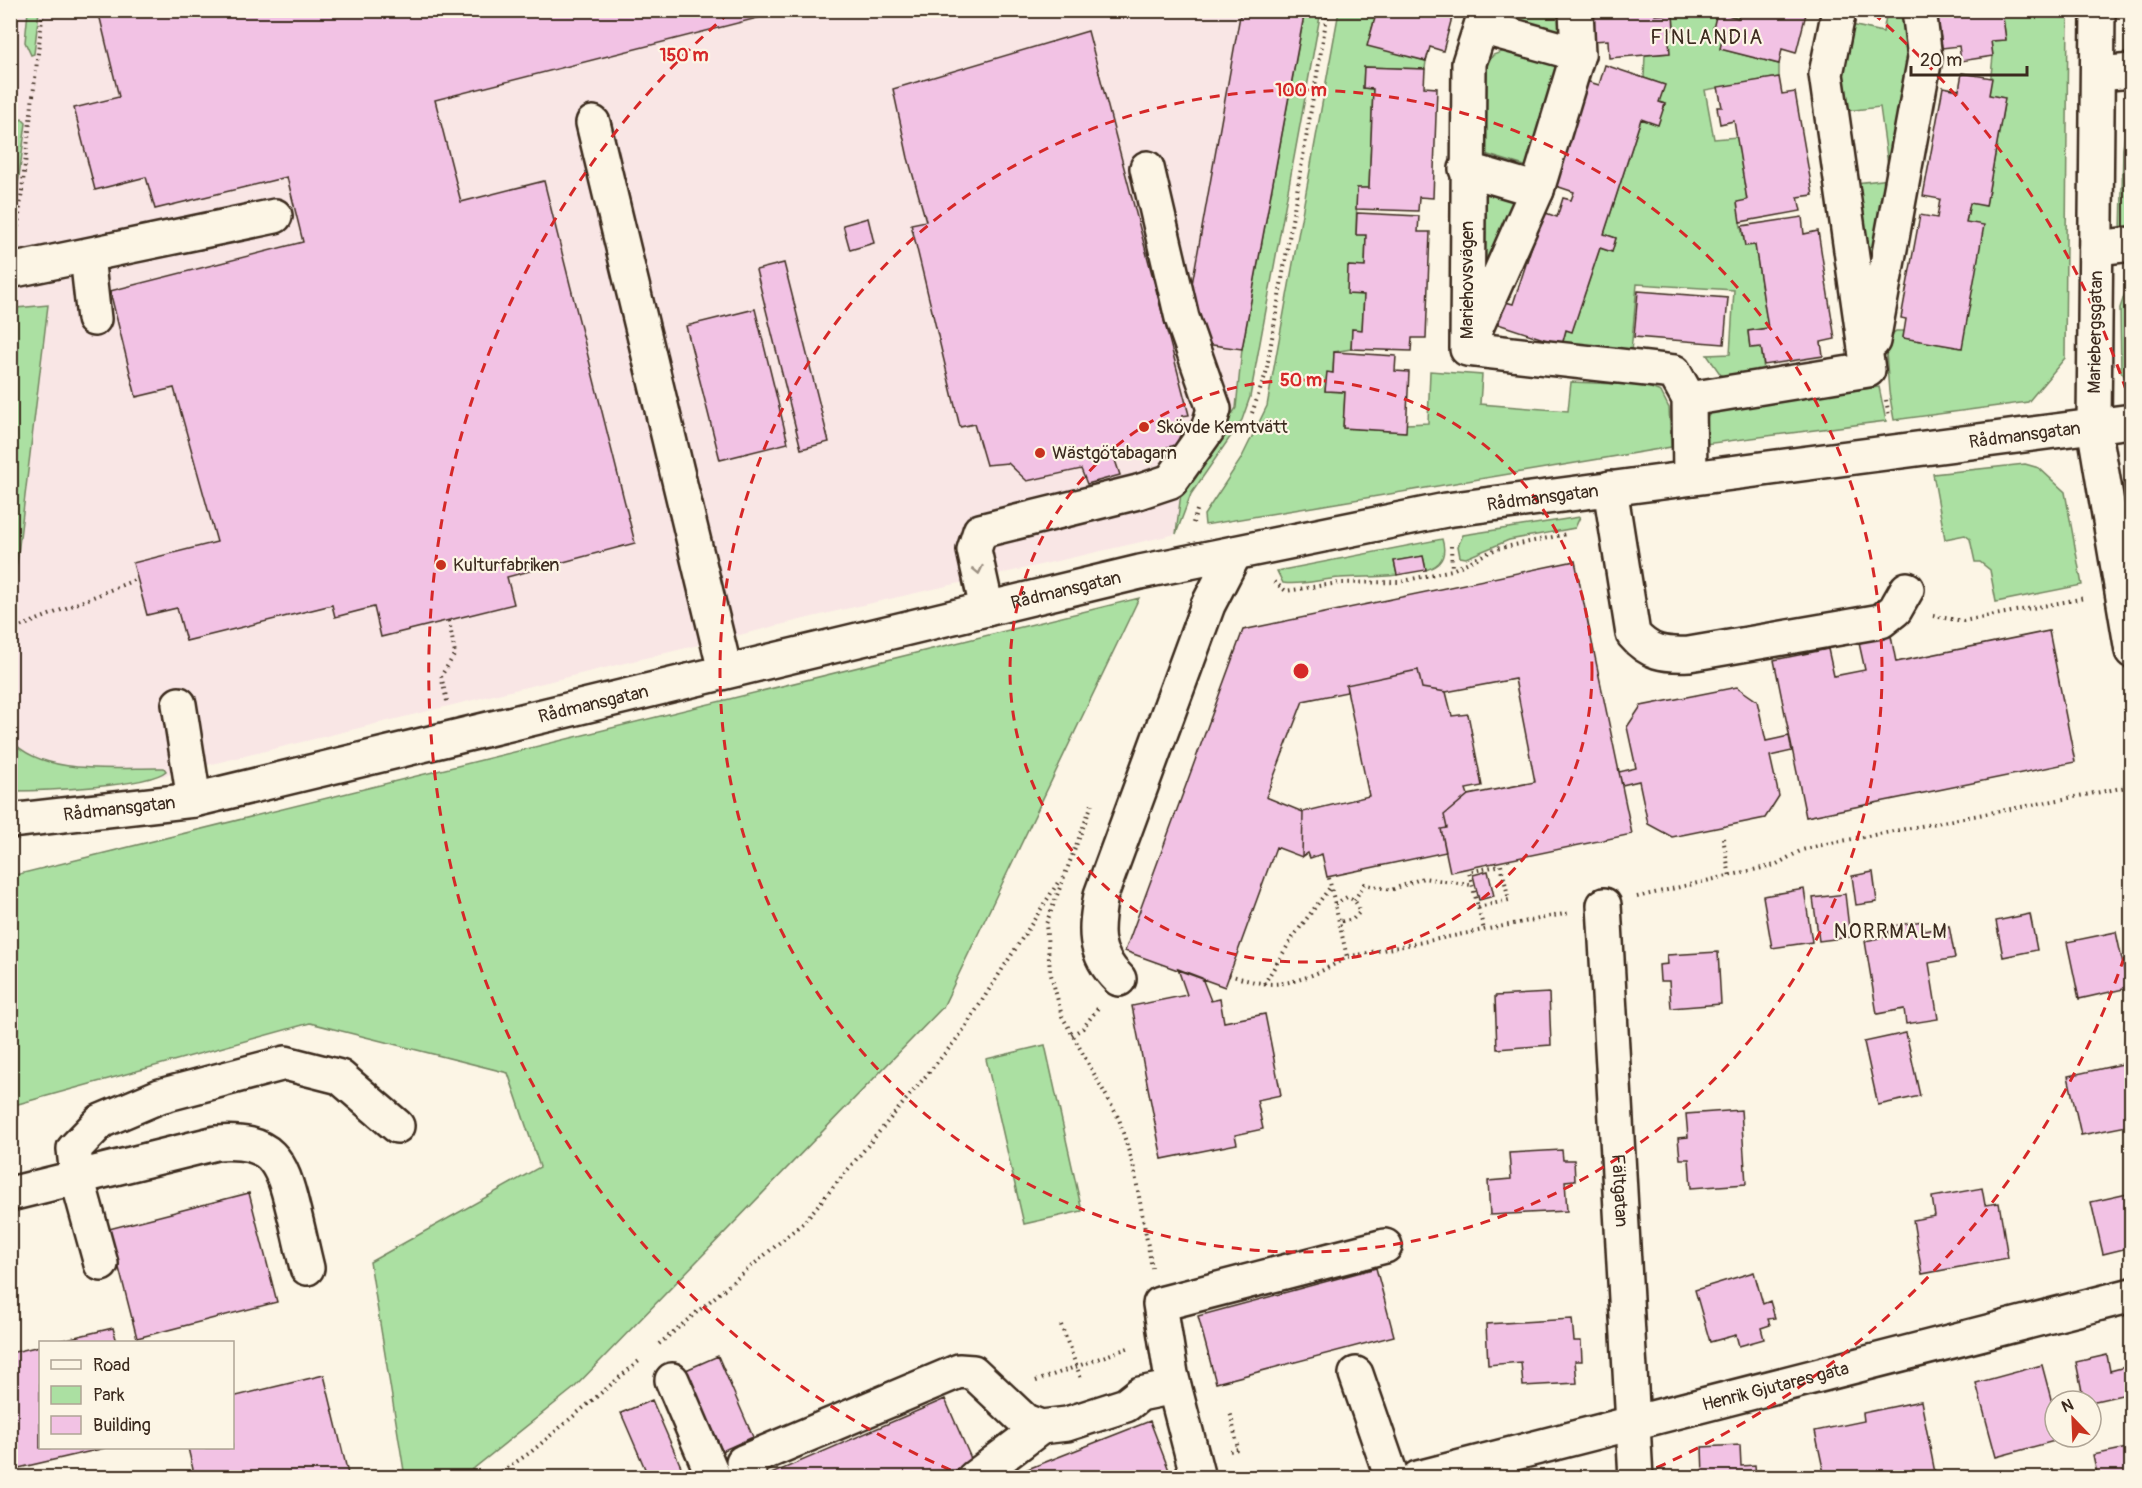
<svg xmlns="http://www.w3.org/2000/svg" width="2142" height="1488" viewBox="0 0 2142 1488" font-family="Pangolin,sans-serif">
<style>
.built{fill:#f9e6e5}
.green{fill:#abe0a2;stroke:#738560;stroke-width:1.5}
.building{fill:#f2c2e4;stroke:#3b2a1e;stroke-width:1.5}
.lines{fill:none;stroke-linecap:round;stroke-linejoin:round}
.minor-casing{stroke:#3b2a1e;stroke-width:38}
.path{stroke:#3b2a1e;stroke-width:4;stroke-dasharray:1.5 4.5;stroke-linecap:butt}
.minor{stroke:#fcf5e5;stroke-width:33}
.oneway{stroke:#9c9082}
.ring{fill:none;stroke:#d62828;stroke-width:3;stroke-dasharray:10 8}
.poi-dot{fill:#c8321e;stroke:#fcf5e5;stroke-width:2}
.labels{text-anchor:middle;stroke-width:4.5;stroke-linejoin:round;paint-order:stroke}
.street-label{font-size:18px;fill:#3b2a1e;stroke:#fcf5e5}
.poi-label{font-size:18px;fill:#3b2a1e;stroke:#fcf5e5;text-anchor:start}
.neighbourhood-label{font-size:20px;letter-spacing:1.5px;fill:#3b2a1e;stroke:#fcf5e5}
.centre{fill:#d62828;stroke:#fcf5e5;stroke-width:3}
.ring-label{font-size:18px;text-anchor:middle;font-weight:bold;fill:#d62828;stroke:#fcf5e5;stroke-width:4.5;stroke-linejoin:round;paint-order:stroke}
</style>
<rect width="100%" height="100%" fill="#fcf5e5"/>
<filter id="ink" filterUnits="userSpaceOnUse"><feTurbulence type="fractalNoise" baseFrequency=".0167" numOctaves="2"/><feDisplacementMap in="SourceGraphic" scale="12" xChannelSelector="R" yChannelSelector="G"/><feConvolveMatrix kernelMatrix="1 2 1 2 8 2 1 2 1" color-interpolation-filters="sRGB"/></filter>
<g filter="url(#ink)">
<!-- built -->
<path class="built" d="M 11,11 L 1305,11 L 1242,349 L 1236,408 L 1182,493 L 1176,534 L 841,610 L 163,776 L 11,770 Z"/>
<!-- green -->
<path class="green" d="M 28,11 L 39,11 L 34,54 L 31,55 L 25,42 Z
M 1305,11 L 1321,11 L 1250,397 L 1242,420 L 1191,494 L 1176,534 L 1181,493 L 1236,408 L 1242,349 Z
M 1339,11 L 1388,11 L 1387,14 L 1376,12 L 1368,45 L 1426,61 L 1425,69 L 1364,67 L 1363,88 L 1373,89 L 1369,188 L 1357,188 L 1356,234 L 1366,235 L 1365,267 L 1348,266 L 1364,295 L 1362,330 L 1352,329 L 1351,349 L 1334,352 L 1333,373 L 1327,373 L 1325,391 L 1345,392 L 1343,428 L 1405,432 L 1406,424 L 1428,423 L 1430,371 L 1482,375 L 1480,404 L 1568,411 L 1571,382 L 1643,385 L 1661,392 L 1669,408 L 1671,447 L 1205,525 L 1204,515 L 1241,459 L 1267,406 Z
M 1502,11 L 1567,11 L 1569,36 L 1512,22 Z
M 1655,11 L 1740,11 L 1738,18 L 1718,12 L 1714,29 L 1724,31 L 1720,49 L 1779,64 L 1779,77 L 1705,90 L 1714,139 L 1737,137 L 1747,200 L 1740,222 L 1745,246 L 1755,245 L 1768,328 L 1748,332 L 1750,348 L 1761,347 L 1764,371 L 1723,378 L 1707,355 L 1730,354 L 1734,290 L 1637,284 L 1631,352 L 1562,345 L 1566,330 L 1572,331 L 1600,248 L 1612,252 L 1616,238 L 1604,234 L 1641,119 L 1665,104 L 1659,102 L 1664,85 L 1644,78 L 1645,55 L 1669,53 L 1668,30 L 1674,30 L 1673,14 L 1655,15 Z
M 1887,11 L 1912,11 L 1918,63 L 1871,289 L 1856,183 L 1890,179 L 1880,107 L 1846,111 L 1839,70 L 1851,25 L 1883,32 Z
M 2002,11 L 2068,11 L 2065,358 L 2028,402 L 1894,420 L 1889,392 L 1885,338 L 1896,331 L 1904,331 L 1903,338 L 1962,348 L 1966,222 L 1970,203 L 1986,205 L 2005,98 L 1989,95 L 1993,56 L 1991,41 L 2006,39 Z
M 2126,11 L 2131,11 L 2131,61 L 2125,62 Z
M 1507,50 L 1562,66 L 1528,167 L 1485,154 L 1479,148 L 1485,67 L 1493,55 Z
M 2130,99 L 2131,232 L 2121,233 L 2123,149 Z
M 22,119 L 26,123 L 14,215 L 11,216 C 10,198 6,126 22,119 Z
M 1484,191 L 1521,202 L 1491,287 L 1473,271 Z
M 2131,275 L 2131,382 L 2121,372 L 2120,308 Z
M 48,305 L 11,612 L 10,360 L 16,308 Z
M 1879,387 L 1886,421 L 1705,444 L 1706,419 L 1713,410 Z
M 2025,464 L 2039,468 L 2065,492 L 2082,585 L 1996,602 L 1990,570 L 1980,562 L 1975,562 L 1970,539 L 1965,535 L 1945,539 L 1933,474 Z
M 1580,517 L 1575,528 L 1509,540 L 1466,558 L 1460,557 L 1458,546 L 1463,535 Z
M 1442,539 C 1447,555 1442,565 1426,570 L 1423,556 L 1394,561 L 1397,575 C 1378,578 1359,576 1340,578 C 1321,579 1302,586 1283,583 L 1277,571 Z
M 1139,598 L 943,1007 L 574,1388 L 463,1477 L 405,1477 L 370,1262 L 540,1167 L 508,1073 L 310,1023 L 11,1106 L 11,876 Z
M 11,740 C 43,777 119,767 164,768 L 166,771 C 149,787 39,791 11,791 Z
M 1045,1045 L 1082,1211 L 1024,1224 L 986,1059 Z"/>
<!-- building -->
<path class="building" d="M 98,10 L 789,10 L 435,100 L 461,202 L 544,181 L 635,543 L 507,577 L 514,604 L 381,637 L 374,607 L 335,617 L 332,605 L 186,641 L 177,608 L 147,615 L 133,563 L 217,542 L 174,388 L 136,397 L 110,291 L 303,242 L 287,177 L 155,209 L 146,177 L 95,190 L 74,108 L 119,97 Z
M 1241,10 L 1305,10 L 1242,349 L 1205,344 L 1189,301 Z
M 1388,10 L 1454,10 L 1443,51 L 1430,47 L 1426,61 L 1367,46 L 1377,11 L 1387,14 Z
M 1590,10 L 1655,10 L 1655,15 L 1673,14 L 1674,30 L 1668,30 L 1670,53 L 1609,58 L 1608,40 L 1593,41 Z
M 1740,10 L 1807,10 L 1796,53 L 1782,49 L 1779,64 L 1720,49 L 1724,31 L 1713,29 L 1717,12 L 1738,18 Z
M 1937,10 L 2002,10 L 2006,40 L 1991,41 L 1993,56 L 1961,61 L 1959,46 L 1942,48 Z
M 1088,31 L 1189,415 L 1182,416 L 1181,433 L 1176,445 L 1115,460 L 1120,475 L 1087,484 L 1081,469 L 1027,481 L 1008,463 L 986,465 L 974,424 L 960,427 L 911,224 L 926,221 L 908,158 L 893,89 Z
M 1605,65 L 1665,85 L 1659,102 L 1665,104 L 1658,125 L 1641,119 L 1604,234 L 1616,238 L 1612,252 L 1600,248 L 1572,332 L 1566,330 L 1562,345 L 1495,323 L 1502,301 L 1513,304 L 1543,212 L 1557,217 L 1563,198 L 1571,200 L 1574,192 L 1553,185 L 1586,81 L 1599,85 Z
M 1364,67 L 1425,69 L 1424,87 L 1437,88 L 1433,198 L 1419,197 L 1418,211 L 1356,209 L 1357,188 L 1369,188 L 1373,89 L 1363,88 Z
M 1962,73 L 1992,78 L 1989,95 L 2005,98 L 1986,206 L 1970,203 L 1966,222 L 1984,225 L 1962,348 L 1903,338 L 1906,319 L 1901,318 L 1920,215 L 1937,218 L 1940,199 L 1923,196 L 1943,87 L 1959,90 Z
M 1779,77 L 1782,94 L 1795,92 L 1813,195 L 1798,197 L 1801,211 L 1740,222 L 1737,202 L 1747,200 L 1734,121 L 1720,124 L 1717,107 L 1722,107 L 1718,87 Z
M 1357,213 L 1419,216 L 1418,232 L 1430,232 L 1426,338 L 1412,338 L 1411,351 L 1351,349 L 1352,329 L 1362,330 L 1364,295 L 1347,294 L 1348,266 L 1365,267 L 1366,235 L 1356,235 Z
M 1802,217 L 1804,234 L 1818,231 L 1835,339 L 1821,342 L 1823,356 L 1764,365 L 1761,347 L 1750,348 L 1748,331 L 1768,328 L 1755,245 L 1745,246 L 1742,226 Z
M 868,218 L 874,243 L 850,250 L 843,225 Z
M 784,263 L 829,442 L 801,449 L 756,270 Z
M 1638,291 L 1728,298 L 1724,344 L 1634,337 Z
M 755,309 L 788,443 L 720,460 L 686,326 Z
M 1334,352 L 1396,356 L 1395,371 L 1409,372 L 1406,432 L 1343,428 L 1345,392 L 1325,391 L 1327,372 L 1333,373 Z
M 1423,556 L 1426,570 L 1397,575 L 1394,561 Z
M 1575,561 L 1632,834 L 1450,872 L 1441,829 L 1447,828 L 1444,815 L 1468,795 L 1535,782 L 1515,679 L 1446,692 L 1422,688 L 1418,670 L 1346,685 L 1347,692 L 1303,701 L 1266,797 L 1303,812 L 1302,857 L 1276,847 L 1225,987 L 1125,951 L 1243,630 Z
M 2049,631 L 2075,762 L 1806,817 L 1774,660 L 1828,649 L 1834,676 L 1865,670 L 1859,643 L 1891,636 L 1896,662 Z
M 1418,670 L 1422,688 L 1446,692 L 1452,716 L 1468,714 L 1482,786 L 1466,789 L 1468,795 L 1444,815 L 1447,828 L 1441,829 L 1446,852 L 1327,877 L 1322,854 L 1310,858 L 1308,853 L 1302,857 L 1303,812 L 1369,796 L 1346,685 Z
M 1737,687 L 1757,701 L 1766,741 L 1789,736 L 1792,751 L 1770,756 L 1779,796 L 1765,818 L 1672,837 L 1648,824 L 1639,781 L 1622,785 L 1619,772 L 1636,768 L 1627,727 L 1641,706 Z
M 1488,871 L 1494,896 L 1479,900 L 1473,875 Z
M 1873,872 L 1877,902 L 1856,905 L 1852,876 Z
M 1804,889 L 1812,942 L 1772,948 L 1763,896 Z
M 1845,894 L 1850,937 L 1819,941 L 1813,898 Z
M 2030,914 L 2037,950 L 2003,957 L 1996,921 Z
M 1922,921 L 1924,931 L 1949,926 L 1955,958 L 1929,963 L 1938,1019 L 1906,1024 L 1904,1009 L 1877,1014 L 1865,941 L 1889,936 L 1887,927 Z
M 2116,932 L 2128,988 L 2079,999 L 2067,942 Z
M 1718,952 L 1721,1004 L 1671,1008 L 1669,981 L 1660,981 L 1659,965 L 1668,964 L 1667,955 Z
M 1178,969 L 1202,978 L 1211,1001 L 1220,999 L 1224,1022 L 1265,1014 L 1281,1095 L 1257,1100 L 1263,1129 L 1235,1135 L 1237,1144 L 1162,1159 L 1132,1006 L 1187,995 Z
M 1549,993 L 1551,1045 L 1497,1049 L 1495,996 Z
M 1906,1033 L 1920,1096 L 1878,1105 L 1864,1042 Z
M 2132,1062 L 2132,1125 L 2081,1135 L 2068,1076 Z
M 1741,1110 L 1746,1184 L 1691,1188 L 1689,1159 L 1680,1159 L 1678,1138 L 1688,1137 L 1686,1114 Z
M 1562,1150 L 1563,1160 L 1574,1160 L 1575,1180 L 1565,1181 L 1567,1211 L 1490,1215 L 1488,1181 L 1511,1179 L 1509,1153 Z
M 1982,1188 L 1985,1205 L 1999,1203 L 2008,1258 L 1922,1274 L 1913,1220 L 1935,1216 L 1932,1197 Z
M 249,1193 L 277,1302 L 137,1338 L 109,1229 Z
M 2132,1193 L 2132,1247 L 2103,1254 L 2091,1202 Z
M 1376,1268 L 1394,1336 L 1216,1383 L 1198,1316 Z
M 1754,1272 L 1763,1304 L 1770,1301 L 1775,1318 L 1768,1319 L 1770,1325 L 1761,1328 L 1764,1339 L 1739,1346 L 1736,1335 L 1710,1342 L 1695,1290 Z
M 1572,1319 L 1574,1341 L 1581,1341 L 1582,1361 L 1575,1361 L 1577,1383 L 1523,1386 L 1521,1362 L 1488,1365 L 1486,1324 Z
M 113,1328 L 117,1342 L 54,1342 Z
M 40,1346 L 40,1448 L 105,1448 L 10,1470 L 10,1353 Z
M 2107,1355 L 2110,1371 L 2125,1367 L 2131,1393 L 2091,1402 L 2084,1401 L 2076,1362 Z
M 718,1356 L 753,1437 L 722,1451 L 686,1370 Z
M 2042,1365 L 2055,1414 L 2055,1437 L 2062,1439 L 1996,1457 L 1976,1383 Z
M 324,1375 L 349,1478 L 195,1478 L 188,1448 L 232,1448 L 232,1397 Z
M 945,1399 L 973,1463 L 940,1478 L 773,1478 L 771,1474 Z
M 652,1400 L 682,1469 L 661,1478 L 649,1478 L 621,1413 Z
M 1921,1401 L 1936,1478 L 1825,1478 L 1815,1431 L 1864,1421 L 1863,1413 Z
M 1150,1421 L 1172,1478 L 1005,1478 Z
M 1740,1445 L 1741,1466 L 1755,1465 L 1756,1478 L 1695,1478 L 1695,1475 L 1703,1475 L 1702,1447 Z
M 2132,1447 L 2132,1478 L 2098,1478 L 2093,1455 Z"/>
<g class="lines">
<defs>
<g id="minor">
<path d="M 1486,10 L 1469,63 L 1467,349 L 1674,372 L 1689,399 L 1690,478"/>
<path d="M 2098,10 L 2094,426 L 2132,651"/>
<path d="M 1481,27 L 1578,54"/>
<path d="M 2098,74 L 2132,71"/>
<path d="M 593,123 L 725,671"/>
<path d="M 1466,169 L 1537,190"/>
<path d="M 2096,248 L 2132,244"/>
<path d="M 87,256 L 94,319"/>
<path d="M 10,271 L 275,216"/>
<path d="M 1472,337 L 1537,190 L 1578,54 L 1576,10"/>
<path d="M 1873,341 L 1925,58 L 1919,10"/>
<path d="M 1689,399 L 1868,370 L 1826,74 L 1839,10"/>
<path d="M 1610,488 L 1633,634 C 1649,653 1664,655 1689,654 L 1881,621 L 1895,610 L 1907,589"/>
<path d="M 987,609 L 974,550 L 980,531 L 1138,492 L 1171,481 L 1208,429 L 1214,409 L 1182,318 L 1147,168"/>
<path d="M 179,704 L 194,800"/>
<path id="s1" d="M 10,821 L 194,800 L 1140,572 L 1446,510 L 2132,421"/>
<path id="s2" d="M 1604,905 L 1636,1478"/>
<path d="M 1119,979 C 1092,953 1095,929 1101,895 L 1208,605 L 1235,553"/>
<path d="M 10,1194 L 216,1143 C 271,1139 281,1159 293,1209 C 298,1228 302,1248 307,1268"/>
<path d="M 101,1264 L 77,1177 L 74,1149 L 101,1121 L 160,1096 L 285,1063 L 340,1077 L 397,1126"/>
<path d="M 1356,1374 L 1392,1478"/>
<path d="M 672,1380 L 714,1478"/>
<path d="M 750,1478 L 743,1462 L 959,1371 L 973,1372 L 1025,1421 L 1041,1427 L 1067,1424 L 1126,1405 L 1140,1394 L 1174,1387"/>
<path d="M 974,1478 L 1041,1427"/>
<path d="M 1198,1478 L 1171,1374 L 1160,1304 L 1385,1246"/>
<path id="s3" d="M 1418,1478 L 2132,1295"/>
</g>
</defs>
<!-- minor casing -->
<use href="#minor" class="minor-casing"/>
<!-- path -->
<path class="path" d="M 17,233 L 43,10
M 1886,400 L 1889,416
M 1252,413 L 1266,373 L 1328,10
M 1193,523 L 1198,507
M 1451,546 L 1452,570
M 1274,582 L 1286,591 L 1339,583 L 1399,582 L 1452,570 L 1496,549 L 1567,534
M 1933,616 L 1963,621 L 2085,598
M 10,631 L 137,579
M 447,701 L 441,676 L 455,654 L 449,621
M 1092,804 L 1046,924 L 1050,971 L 1062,1016 L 1119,1119 L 1134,1169 L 1152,1268
M 1723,838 L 1730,877
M 1329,878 L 1347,957
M 1637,897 L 1775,865 L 1802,850 L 1826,844 L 2132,786
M 1354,900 L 1365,884 L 1391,890 L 1423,878 L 1472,885
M 1335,904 L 1347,897 C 1356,900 1358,904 1359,913 L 1353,919 L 1339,922
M 1478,907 L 1509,900 L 1501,865 L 1469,872 L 1484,930
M 1229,975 C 1240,978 1251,982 1262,983 C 1290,988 1324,971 1347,957 L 1569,913
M 1264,984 L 1293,937 L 1331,886
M 1072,1035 L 1083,1028 L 1098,1008
M 1061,1325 L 1082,1381
M 659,1344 L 804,1222 L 960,1035 L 1059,881
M 1036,1381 L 1131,1347
M 1230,1451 L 1238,1449 L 1230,1411
M 492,1478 L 531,1452 L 639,1361"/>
<!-- minor -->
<use href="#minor" class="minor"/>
</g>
<!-- one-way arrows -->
<defs><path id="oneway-chevron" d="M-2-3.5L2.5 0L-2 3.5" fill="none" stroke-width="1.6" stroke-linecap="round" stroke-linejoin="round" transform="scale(1.5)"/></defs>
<use class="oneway" href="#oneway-chevron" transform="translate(978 570) rotate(78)"/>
</g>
<!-- distance rings -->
<g class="ring">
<circle cx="1301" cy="671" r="291"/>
<circle cx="1301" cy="671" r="581"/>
<path d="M2130 940A872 872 0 0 1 1635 1477M967 1477A872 872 0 0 1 729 13M1873 13A872 872 0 0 1 2130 402"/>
</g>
<!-- markers -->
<g class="poi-dot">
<circle cx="1144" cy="427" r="6"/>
<circle cx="1040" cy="453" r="6"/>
<circle cx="441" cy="565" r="6"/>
</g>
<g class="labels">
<!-- street labels -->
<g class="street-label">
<text transform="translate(1467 280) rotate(-90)" y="6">Mariehovsvägen</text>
<text transform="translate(2095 332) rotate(-89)" y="6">Mariebergsgatan</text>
<text dy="6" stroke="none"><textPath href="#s1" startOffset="2054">Rådmansgatan</textPath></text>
<text dy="6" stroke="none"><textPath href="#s1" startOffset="1568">Rådmansgatan</textPath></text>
<text dy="6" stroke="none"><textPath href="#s1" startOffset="1082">Rådmansgatan</textPath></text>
<text dy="6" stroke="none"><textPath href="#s1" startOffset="596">Rådmansgatan</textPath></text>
<text dy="6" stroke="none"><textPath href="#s1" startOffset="110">Rådmansgatan</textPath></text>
<text dy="6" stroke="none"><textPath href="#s2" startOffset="286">Fältgatan</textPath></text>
<text dy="6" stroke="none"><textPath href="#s3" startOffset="369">Henrik Gjutares gata</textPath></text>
</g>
<!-- poi labels -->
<g class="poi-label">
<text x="1156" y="433">Skövde Kemtvätt</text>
<text x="1052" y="459">Wästgötabagarn</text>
<text x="453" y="571">Kulturfabriken</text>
</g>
<!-- neighbourhood labels -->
<g class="neighbourhood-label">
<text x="1707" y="44">FINLANDIA</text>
<text x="1891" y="938">NORRMALM</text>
</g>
</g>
<circle cx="1301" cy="671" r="9" class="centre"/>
<g class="ring-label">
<text x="684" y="61">150 m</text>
<text x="1301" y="96">100 m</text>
<text x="1301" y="386">50 m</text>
</g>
<!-- margin -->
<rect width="2142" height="1488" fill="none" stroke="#fcf5e5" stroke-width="36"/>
<rect x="18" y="18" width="2106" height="1452" fill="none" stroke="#3b2a1e" stroke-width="2" filter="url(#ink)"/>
<!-- legend -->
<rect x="39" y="1341" width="195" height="108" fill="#fcf5e5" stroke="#afa495" stroke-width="1.5"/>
<rect x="51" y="1360" width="30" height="9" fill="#fcf5e5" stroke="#afa495" stroke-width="1.5"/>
<text x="93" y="1371" font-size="18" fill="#3b2a1e">Road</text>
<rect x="51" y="1386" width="30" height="18" fill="#abe0a2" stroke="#afa495" stroke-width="1.5"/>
<text x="93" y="1401" font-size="18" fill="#3b2a1e">Park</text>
<rect x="51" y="1416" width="30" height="18" fill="#f2c2e4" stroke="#afa495" stroke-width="1.5"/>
<text x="93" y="1431" font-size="18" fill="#3b2a1e">Building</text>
<!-- north arrow -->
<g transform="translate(2073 1419) rotate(337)"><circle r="28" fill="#fcf5e5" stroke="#afa495" stroke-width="1.5"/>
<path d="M0-4.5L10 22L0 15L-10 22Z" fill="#c8321e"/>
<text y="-9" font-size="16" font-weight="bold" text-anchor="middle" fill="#3b2a1e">N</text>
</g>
<!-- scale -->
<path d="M1911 66v9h116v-9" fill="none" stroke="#3b2a1e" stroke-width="3"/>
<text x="1920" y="66" font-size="18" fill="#3b2a1e" stroke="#fcf5e5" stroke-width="4.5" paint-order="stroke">20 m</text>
</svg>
